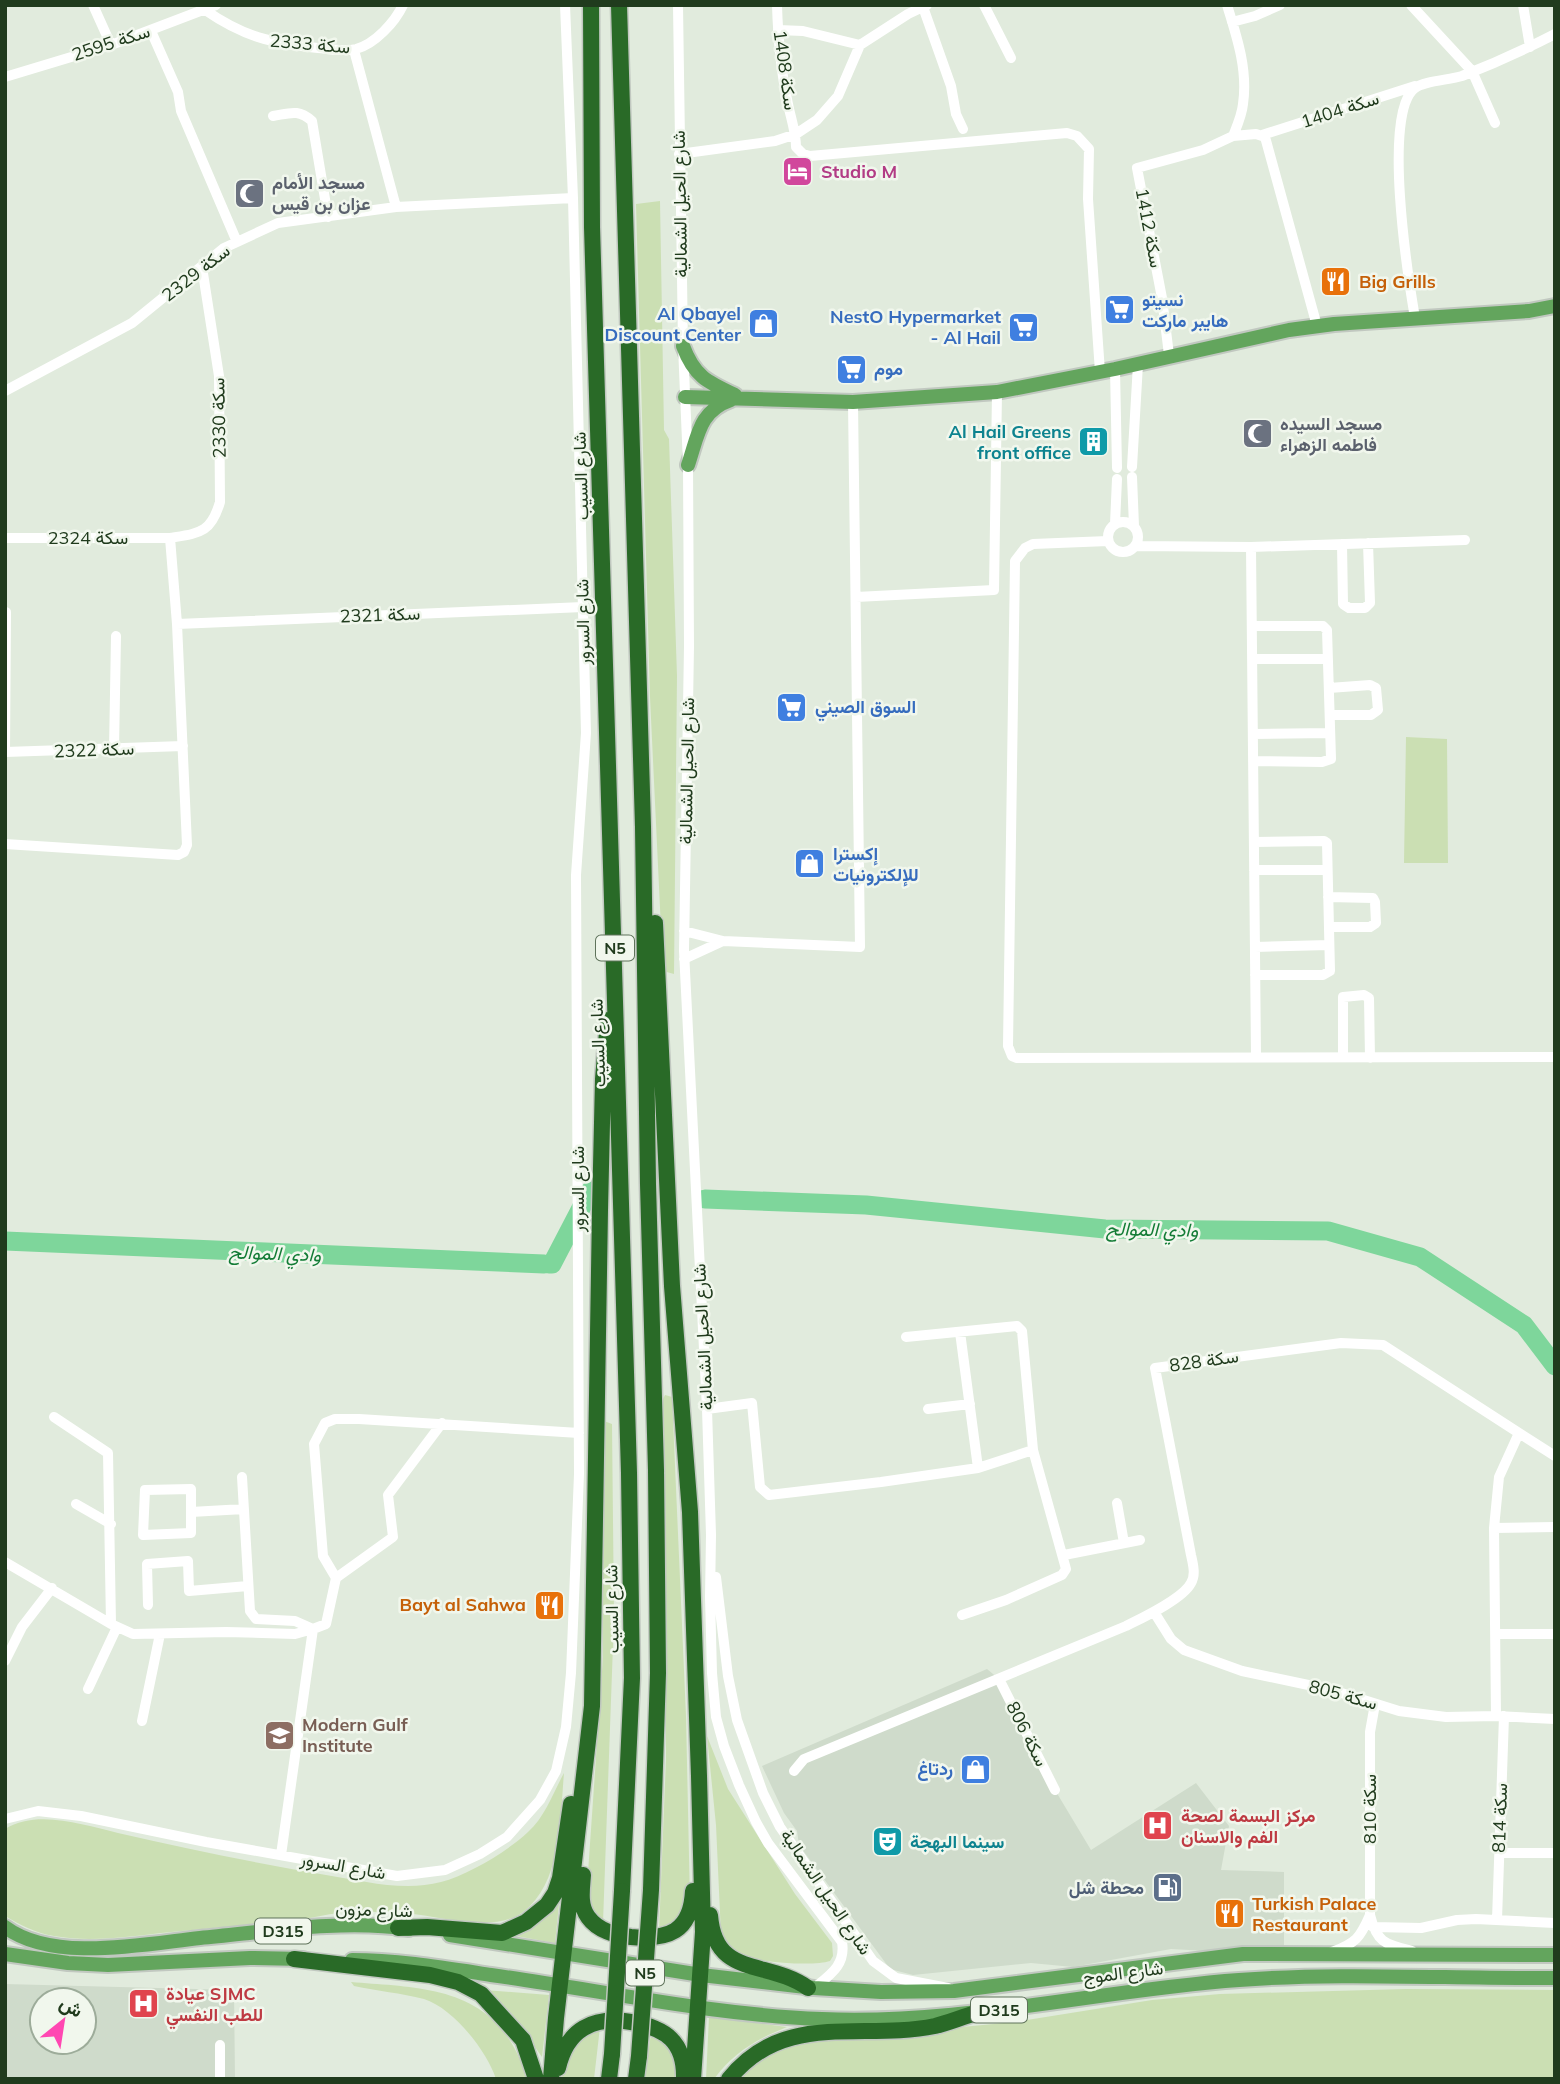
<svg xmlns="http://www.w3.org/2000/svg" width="1560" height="2084" viewBox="0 0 1560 2084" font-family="Mulish,Vazirmatn,sans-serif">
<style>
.built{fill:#cfdbcb;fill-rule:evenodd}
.green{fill:#cbdfb3}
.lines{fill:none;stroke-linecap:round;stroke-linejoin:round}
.river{stroke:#7ed69b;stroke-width:19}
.major-casing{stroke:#c1c8c0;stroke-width:18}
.highway-casing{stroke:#c1c8c0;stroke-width:19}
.minor{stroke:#fff;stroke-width:10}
.major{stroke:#63a55d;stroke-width:14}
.highway{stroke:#296a27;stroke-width:16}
.highway-bridge-casing{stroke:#c1c8c0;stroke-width:19;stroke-linecap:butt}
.highway-bridge{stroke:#296a27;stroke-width:16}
.labels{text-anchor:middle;stroke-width:5;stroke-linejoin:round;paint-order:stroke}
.shield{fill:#f1f7ed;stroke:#5f735b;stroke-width:2}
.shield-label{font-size:16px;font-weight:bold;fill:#203b1d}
.street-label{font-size:18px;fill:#203b1d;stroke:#f1f7ed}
.hotel-label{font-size:18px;font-weight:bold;fill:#b23c85;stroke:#f1f7ed;text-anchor:start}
.worship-label{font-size:18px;font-weight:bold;fill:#5b616d;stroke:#f1f7ed;text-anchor:start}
.food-label{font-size:18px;font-weight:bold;fill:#c56008;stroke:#f1f7ed;text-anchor:start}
.shop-label{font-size:18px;font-weight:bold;fill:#366cbe;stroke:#f1f7ed;text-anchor:start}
.culture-label{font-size:18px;font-weight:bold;fill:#0d838f;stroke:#f1f7ed;text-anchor:end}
.education-label{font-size:18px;font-weight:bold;fill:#785e54;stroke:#f1f7ed;text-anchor:start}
.health-label{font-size:18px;font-weight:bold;fill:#be3a42;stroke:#f1f7ed;text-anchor:start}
.service-label{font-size:18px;font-weight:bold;fill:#4e5e75;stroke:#f1f7ed;text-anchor:end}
.water-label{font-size:19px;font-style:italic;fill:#137c36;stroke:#f1f7ed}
</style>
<rect width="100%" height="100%" fill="#e1ebdd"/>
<!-- built -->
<path class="built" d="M 987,1669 L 999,1679 L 1055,1790 L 1091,1850 L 1196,1783 L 1229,1826 L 1221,1870 L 1284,1872 L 1284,1947 L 1225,1952 L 1171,1949 L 1073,1967 L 1031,1963 L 913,1975 L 890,1969 L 799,1845 L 797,1831 L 784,1813 L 762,1766 Z
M 5,1984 L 234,1990 L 235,2079 L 5,2079 ZM 42,2000 L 84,2000 L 84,2042 L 42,2042 Z"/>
<!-- green -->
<path class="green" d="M 660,201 L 664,430 L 669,439 L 677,676 L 674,974 L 663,971 L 650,697 L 636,204 Z
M 1406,737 L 1447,739 L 1448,863 L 1404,863 Z
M 665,1395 L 672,1397 L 686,1716 L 690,1903 L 683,1919 L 659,1932 L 666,1759 L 666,1533 L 662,1401 Z
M 604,1421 L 612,1424 L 614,1617 L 603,1923 L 590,1909 L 587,1887 L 603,1657 L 602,1459 Z
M 707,1736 L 728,1789 L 795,1894 L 832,1943 L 833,1956 L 830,1961 C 812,1967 744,1962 730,1950 C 726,1947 723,1939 721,1935 L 716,1825 Z
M 564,1773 C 560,1817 562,1883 523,1912 C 492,1935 431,1913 393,1912 C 375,1912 357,1911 340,1913 C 326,1914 312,1918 298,1920 C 255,1924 213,1928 171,1932 C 132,1936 92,1943 54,1936 C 36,1933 20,1925 5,1916 L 5,1829 C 38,1809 83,1825 118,1833 C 187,1849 256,1863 326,1875 C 363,1881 404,1892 441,1882 C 468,1875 508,1851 528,1832 C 545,1817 553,1793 564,1773 Z
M 559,1904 L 555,1943 L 516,1936 Z
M 351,1982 C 406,1987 471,1985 506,2035 C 516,2048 522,2064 528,2079 L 496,2079 C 487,2051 453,2008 424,1999 C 401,1993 377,1991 354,1986 Z
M 1406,1989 L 1555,1990 L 1555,2079 L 741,2079 C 759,2057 778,2048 806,2042 L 1014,2022 L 1152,2000 L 1220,1994 Z
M 484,1990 L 549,1995 L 542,2057 L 511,2013 Z
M 709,2017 L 787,2027 C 757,2039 734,2052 714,2079 L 706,2079 Z
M 600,2027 L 594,2079 L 562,2079 C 565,2047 574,2042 600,2027 Z
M 651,2033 C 673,2047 675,2053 678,2079 L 645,2079 Z"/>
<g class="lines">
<!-- river -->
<path class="river" d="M 705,1199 L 866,1205 L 1105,1229 L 1328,1231 L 1420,1257 L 1524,1325 L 1555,1366
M 5,1241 L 544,1264
M 549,1264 L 552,1264 L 590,1191"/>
<defs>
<path id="major" d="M 683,346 C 694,376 707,382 735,395
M 685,397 L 853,402 L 997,392 L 1115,369 L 1289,330 L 1334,324 L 1529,311 L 1555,306
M 688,465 C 698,436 699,411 731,400
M 5,1927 C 53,1963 144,1944 200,1938 C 266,1932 342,1919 409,1929
M 450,1935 L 701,1975 L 814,1988 L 881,1992 L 954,1991 L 1243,1954 L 1555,1955
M 5,1954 L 68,1963 L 108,1965 L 250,1958 L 303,1959
M 352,1960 C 398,1960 445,1968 491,1975 C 600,1990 711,2015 822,2019 C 962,2025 1100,1990 1239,1980 C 1343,1972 1450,1979 1555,1978"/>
<path id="highway" d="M 591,5 L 592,227 L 629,1473 L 632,1678 L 622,1891
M 619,5 L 643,827 L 648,1184 L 656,1470 L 658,1673 L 651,1890
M 655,923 L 672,1286 L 690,1512 L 699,1776 L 703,1932 L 693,2079
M 583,1875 C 582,1889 579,1905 588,1917 C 598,1931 615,1935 631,1937 C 668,1940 691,1932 693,1891
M 710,1915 C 715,1979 767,1959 808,1988
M 398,1928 L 427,1927 L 502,1933 L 526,1922 L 547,1905 L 555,1893 L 560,1878 L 571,1804
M 294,1959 L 430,1975 L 458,1982 L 481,1994 L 523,2040 L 536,2079
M 558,2068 C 567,2029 593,2016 631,2022 C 666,2028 685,2042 684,2079
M 551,2079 L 556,2018 L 592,1706 L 600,1210 L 603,1079 L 608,1020
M 609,2079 L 612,2054
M 636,2079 L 639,2056
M 729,2079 C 784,2010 861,2041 935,2026 C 948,2023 962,2017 976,2013"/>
</defs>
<!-- major casing -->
<use href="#major" class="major-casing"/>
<!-- highway casing -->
<use href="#highway" class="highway-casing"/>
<!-- minor -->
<path class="minor" d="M 93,5 L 111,45
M 678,5 L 683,346 L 688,465 L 689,646 L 684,951 L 707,1409 L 711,1535 L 710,1597 L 712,1673 L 716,1717 L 724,1746 L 739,1785 L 756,1822 L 768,1843 L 842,1942 C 846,1965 830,1975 814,1988
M 777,5 C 778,39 781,72 788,104 C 791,119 796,132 796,147 L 803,154 L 810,156 L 1067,133 L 1077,136 L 1089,149 L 1088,199 L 1100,372
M 984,5 L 1011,58
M 1411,5 L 1472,71 L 1495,123
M 1523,5 L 1530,47
M 923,7 L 951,86 L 956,114 L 963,129
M 205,10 C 244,37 271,43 318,48 C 330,49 343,52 356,49 C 375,44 395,22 403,5
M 1232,22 L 1255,16 L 1280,5
M 778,30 L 803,31 L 860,45
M 151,31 L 178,92 L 181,111 L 237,242
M 354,50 L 396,207
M 5,77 L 111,45 L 216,5
M 273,116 C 291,113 298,109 312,121 L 328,217
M 1262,135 L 1415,86
M 1233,136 L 1256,134 L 1265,137 L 1317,326
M 679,154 L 775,141 L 796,134 L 817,120 L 838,96 L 860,45 L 908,14 L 927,5
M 1415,318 C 1408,277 1382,112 1415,88 C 1424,81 1449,80 1462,76 C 1493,64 1524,50 1555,34
M 1169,355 L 1162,298 L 1137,168 L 1203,150 L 1233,136 C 1237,126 1242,115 1243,104 C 1248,70 1237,37 1227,5
M 1115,369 L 1117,468
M 5,391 L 132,323 L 224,248 L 278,223 L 396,207 L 573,198
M 1132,467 L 1138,364
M 1132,477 L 1134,526
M1108 537a15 15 0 1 1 30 0a15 15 0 1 1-30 0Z
M 1115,524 L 1117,479
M 5,538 L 170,538 C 200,533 211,533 220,502 L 219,376 L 202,267
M 1108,541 L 1033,544 L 1025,548 L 1015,561 L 1008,1046 L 1012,1056 L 1017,1058 L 1555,1057
M 1342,544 L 1343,604 L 1349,608 L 1365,608 L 1370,603 L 1368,543
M 1136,546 L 1251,547 L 1465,540
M 1251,547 L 1256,1056
M 856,597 L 994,590 L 997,392
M 6,612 L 5,752 L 183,746
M 177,624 L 583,607
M 1252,626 L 1323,626 L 1327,630 L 1331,759 L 1322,762 L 1253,761
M 1252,659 L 1328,659
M 1329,688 L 1370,685 L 1376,688 L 1378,710 L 1371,715 L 1330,715
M 1253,734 L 1330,733
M 114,750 L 116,636
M 1254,842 L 1324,841 L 1327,843 L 1330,971 L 1323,975 L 1255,975
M 5,844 L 178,855 L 184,852 L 187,845 L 177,624 L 170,538
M 1254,870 L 1327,870
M 1328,897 L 1373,898 L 1375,902 L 1376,923 L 1370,927 L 1329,927
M 684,931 L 723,941 L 860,947 L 853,402
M 1255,947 L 1329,945
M 684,959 L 723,941
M 1343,1057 L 1343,997 L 1364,995 L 1369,998 L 1370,1058
M 960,1332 L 978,1468
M 906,1337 L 1017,1326 L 1022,1331 L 1033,1450 L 1066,1569 L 1062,1575 L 1006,1600 L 962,1615
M 707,1409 L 752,1403 L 760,1487 L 769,1495 L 881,1482 L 978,1468 L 1033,1450
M 928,1409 L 970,1404
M 54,1417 L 108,1453 L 111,1624
M 1519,1433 L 1555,1456
M 242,1477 L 250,1611 L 256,1619 L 295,1621 L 313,1629 L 326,1624 L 336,1578 L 323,1556 L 314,1444 L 325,1423 L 335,1419 L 359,1419 L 579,1433
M 191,1489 L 191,1533 L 143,1535 L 145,1490 Z
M 1117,1503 L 1124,1543
M 76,1504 L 111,1524
M 191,1512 L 244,1509
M 1494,1528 L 1555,1527
M 1064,1555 L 1140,1540
M 5,1562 L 111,1624 L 133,1634 L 226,1632 L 295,1634 L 313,1629 L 281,1855
M 716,1577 L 728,1676 L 737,1720 L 763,1793 L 780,1827 L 873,1961 L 896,1978 L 948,1988
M 336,1578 L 393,1537 L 388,1495 L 442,1423
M 148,1605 L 147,1564 L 188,1561 L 189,1591 L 248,1586
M 1154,1612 L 1171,1639 L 1184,1650 L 1242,1671 L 1332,1690 L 1399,1711 L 1446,1717 L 1496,1716 L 1555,1719
M 1497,1634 L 1555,1634
M 5,1661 L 22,1627 L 52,1588
M 999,1679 L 1055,1790
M 88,1689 L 117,1627
M 1375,1704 L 1370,1732 L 1370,1915 C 1377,1943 1385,1944 1412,1951
M 142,1721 L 160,1634
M 794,1771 L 804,1759 L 1126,1626 C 1142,1618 1183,1599 1191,1583 C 1196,1575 1193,1564 1191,1555 L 1155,1368 L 1341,1343 L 1383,1345 L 1519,1433 L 1499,1477 L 1494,1528 L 1496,1716
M 5,1819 L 38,1811 L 81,1816 L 206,1842 L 397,1876 L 445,1870 L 480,1854 L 507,1837 L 540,1800 L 556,1771 L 566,1727 L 571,1673 L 579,1474 L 576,875 L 586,733 L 573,198 L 565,5
M 1499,1853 L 1555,1853
M 1497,1920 L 1504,1716
M 1373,1927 L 1421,1928 L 1457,1920 L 1476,1919 L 1555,1923
M 1332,1952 C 1356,1943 1360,1938 1370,1915
M 220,2045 L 220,2079"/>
<!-- major -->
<use href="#major" class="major"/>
<!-- highway -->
<use href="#highway" class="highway"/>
<defs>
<path id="highway-bridge" d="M 612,2054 L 622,1891
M 639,2056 L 651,1890"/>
</defs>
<!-- highway-bridge casing -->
<use href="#highway-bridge" class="highway-bridge-casing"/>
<!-- highway-bridge -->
<use href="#highway-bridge" class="highway-bridge"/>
</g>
<!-- icons -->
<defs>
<symbol id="hotel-square" viewBox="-11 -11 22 22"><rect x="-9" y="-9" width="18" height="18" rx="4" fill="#d1479c" stroke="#f1f7ed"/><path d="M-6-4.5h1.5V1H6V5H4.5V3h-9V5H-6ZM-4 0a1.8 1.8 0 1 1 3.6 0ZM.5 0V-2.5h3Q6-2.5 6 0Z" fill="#fff"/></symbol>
<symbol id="mosque-square" viewBox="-11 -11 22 22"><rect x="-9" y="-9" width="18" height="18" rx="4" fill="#6b7280" stroke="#f1f7ed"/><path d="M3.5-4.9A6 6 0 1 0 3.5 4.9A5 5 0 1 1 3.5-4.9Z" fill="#fff"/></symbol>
<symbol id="restaurant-square" viewBox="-11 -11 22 22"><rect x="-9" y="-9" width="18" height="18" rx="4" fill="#e8710a" stroke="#f1f7ed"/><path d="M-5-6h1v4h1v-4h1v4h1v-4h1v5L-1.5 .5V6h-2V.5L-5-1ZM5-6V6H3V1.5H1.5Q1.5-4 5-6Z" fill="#fff"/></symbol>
<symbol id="supermarket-square" viewBox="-11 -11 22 22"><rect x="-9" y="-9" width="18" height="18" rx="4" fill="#3f7fe0" stroke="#f1f7ed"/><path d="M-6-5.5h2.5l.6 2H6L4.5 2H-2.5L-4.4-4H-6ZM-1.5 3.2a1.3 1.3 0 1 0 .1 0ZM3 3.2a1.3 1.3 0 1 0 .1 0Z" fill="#fff"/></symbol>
<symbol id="shop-square" viewBox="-11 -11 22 22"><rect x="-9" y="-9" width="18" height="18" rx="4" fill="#3f7fe0" stroke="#f1f7ed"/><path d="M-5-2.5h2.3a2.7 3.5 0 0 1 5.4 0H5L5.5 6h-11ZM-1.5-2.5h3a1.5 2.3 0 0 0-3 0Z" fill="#fff"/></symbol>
<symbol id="building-square" viewBox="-11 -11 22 22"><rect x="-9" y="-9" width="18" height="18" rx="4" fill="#0f9aa8" stroke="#f1f7ed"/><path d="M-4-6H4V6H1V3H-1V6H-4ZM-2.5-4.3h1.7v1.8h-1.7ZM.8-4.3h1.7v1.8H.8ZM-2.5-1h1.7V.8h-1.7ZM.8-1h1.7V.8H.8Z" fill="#fff"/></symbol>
<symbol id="school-square" viewBox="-11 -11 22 22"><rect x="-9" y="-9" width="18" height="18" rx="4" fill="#8d6e63" stroke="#f1f7ed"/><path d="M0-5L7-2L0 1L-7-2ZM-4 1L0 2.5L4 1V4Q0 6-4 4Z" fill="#fff"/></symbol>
<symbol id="hospital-square" viewBox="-11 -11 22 22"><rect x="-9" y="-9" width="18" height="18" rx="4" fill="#e0444e" stroke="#f1f7ed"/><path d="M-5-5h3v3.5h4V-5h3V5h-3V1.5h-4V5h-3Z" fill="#fff"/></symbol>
<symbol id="theatre-square" viewBox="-11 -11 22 22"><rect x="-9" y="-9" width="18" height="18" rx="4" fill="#0f9aa8" stroke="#f1f7ed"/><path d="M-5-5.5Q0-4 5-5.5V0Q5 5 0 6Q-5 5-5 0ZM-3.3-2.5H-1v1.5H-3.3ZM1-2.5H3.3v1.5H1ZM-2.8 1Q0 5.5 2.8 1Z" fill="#fff"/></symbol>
<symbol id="fuel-square" viewBox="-11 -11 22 22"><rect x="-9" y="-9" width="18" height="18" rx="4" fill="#5c6f8a" stroke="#f1f7ed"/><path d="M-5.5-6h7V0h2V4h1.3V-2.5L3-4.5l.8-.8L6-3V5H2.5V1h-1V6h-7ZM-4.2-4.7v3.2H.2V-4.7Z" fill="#fff"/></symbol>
</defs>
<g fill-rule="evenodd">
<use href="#hotel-square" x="780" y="154" width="35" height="35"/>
<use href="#mosque-square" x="232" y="176" width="35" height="35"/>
<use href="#restaurant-square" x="1318" y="264" width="35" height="35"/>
<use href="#supermarket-square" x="1102" y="292" width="35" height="35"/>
<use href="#shop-square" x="746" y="306" width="35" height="35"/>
<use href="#supermarket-square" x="1006" y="310" width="35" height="35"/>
<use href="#supermarket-square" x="834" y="352" width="35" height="35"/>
<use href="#mosque-square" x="1240" y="416" width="35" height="35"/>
<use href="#building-square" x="1076" y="424" width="35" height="35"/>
<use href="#supermarket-square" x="774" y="690" width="35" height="35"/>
<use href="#shop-square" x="792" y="846" width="35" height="35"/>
<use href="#restaurant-square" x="532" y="1588" width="35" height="35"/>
<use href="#school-square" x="262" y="1718" width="35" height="35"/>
<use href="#shop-square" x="958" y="1752" width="35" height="35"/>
<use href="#hospital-square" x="1140" y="1808" width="35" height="35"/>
<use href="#theatre-square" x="870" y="1824" width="35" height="35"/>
<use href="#fuel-square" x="1150" y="1870" width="35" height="35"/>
<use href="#restaurant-square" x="1212" y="1896" width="35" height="35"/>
<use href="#hospital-square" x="126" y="1986" width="35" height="35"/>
</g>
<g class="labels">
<!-- shield labels -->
<g class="shield">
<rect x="596" y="935.5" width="38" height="25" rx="5"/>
<rect x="255" y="1918.5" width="56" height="25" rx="5"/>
<rect x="626" y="1960.5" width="38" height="25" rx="5"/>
<rect x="971" y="1997.5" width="56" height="25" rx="5"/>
</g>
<g class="shield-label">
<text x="615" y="954">N5</text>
<text x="283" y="1937">D315</text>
<text x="645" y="1979">N5</text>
<text x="999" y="2016">D315</text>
</g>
<!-- street labels -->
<g class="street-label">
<text transform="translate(111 43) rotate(-18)" y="6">سكة 2595</text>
<text transform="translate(310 44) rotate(5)" y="6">سكة 2333</text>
<text transform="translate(785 70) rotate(82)" y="6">سكة 1408</text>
<text transform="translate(1340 110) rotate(-18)" y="6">سكة 1404</text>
<text transform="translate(680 204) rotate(-91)" y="6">شارع الحيل الشمالية</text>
<text transform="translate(1149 228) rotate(79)" y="6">سكة 1412</text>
<text transform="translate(196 273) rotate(-38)" y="6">سكة 2329</text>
<text transform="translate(219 418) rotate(-91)" y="6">سكة 2330</text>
<text transform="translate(581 476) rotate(-92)" y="6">شارع السيب</text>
<text x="88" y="544">سكة 2324</text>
<text transform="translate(380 615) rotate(-2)" y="6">سكة 2321</text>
<text transform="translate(583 622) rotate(-91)" y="6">شارع السرور</text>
<text transform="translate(94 750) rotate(-2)" y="6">سكة 2322</text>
<text transform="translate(687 771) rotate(-89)" y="6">شارع الحيل الشمالية</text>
<text transform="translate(598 1043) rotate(-92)" y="6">شارع السيب</text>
<text transform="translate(578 1189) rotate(-90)" y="6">شارع السرور</text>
<text transform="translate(703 1337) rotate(-93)" y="6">شارع الحيل الشمالية</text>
<text transform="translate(1204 1361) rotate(-8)" y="6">سكة 828</text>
<text transform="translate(612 1609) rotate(-91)" y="6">شارع السيب</text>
<text transform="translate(1343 1695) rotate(15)" y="6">سكة 805</text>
<text transform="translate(1027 1734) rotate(63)" y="6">سكة 806</text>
<text transform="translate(1370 1809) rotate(-90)" y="6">سكة 810</text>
<text transform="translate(1500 1818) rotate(-88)" y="6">سكة 814</text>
<text transform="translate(343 1866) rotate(10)" y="6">شارع السرور</text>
<text transform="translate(826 1892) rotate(56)" y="6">شارع الحيل الشمالية</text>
<text transform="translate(374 1910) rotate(2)" y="6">شارع مزون</text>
<text transform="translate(1123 1973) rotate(-7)" y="6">شارع الموج</text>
</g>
<!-- hotel labels -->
<g class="hotel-label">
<text x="821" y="178">Studio M</text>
</g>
<!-- worship labels -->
<g class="worship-label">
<text x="272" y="189">مسجد الأمام<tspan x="272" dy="21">عزان بن قيس</tspan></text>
<text x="1280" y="430">مسجد السيده<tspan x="1280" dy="21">فاطمه الزهراء</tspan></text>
</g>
<!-- food labels -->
<g class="food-label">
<text x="1359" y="288">Big Grills</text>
<text x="526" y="1611" text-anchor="end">Bayt al Sahwa</text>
<text x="1252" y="1910">Turkish Palace<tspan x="1252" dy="21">Restaurant</tspan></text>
</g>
<!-- shop labels -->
<g class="shop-label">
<text x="1142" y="306">نسيتو<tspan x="1142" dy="21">هايبر ماركت</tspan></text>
<text x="741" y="320" text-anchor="end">Al Qbayel<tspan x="741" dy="21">Discount Center</tspan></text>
<text x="1001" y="323" text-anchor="end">NestO Hypermarket<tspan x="1001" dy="21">- Al Hail</tspan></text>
<text x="874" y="375">موم</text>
<text x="815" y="713">السوق الصيني</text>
<text x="833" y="860">إكسترا<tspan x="833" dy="21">للإلكترونيات</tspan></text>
<text x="953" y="1775" text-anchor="end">ردتاغ</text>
</g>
<!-- culture labels -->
<g class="culture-label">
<text x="1071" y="438">Al Hail Greens<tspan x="1071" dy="21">front office</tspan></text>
<text x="910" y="1848" text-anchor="start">سينما البهجة</text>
</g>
<!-- education labels -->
<g class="education-label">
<text x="302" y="1731">Modern Gulf<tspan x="302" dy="21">Institute</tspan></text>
</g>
<!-- health labels -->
<g class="health-label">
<text x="1181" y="1822">مركز البسمة لصحة<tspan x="1181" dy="21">الفم والاسنان</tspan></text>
<text x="166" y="2000">عيادة SJMC<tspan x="166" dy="21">للطب النفسي</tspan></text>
</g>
<!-- service labels -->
<g class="service-label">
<text x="1144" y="1894">محطة شل</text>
</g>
<!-- water labels -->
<g class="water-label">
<text transform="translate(1152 1229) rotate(1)" y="7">وادي الموالح</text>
<text transform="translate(275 1253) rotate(2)" y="7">وادي الموالح</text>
</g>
</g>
<!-- border -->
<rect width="1560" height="2084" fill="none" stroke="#203b1d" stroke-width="14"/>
<!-- north arrow -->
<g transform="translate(63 2021) rotate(30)"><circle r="33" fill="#f1f7ed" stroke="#9dac9a" stroke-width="2"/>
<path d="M0-5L12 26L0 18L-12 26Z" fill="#ff47b2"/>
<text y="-10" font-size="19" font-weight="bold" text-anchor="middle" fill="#203b1d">ش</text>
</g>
</svg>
